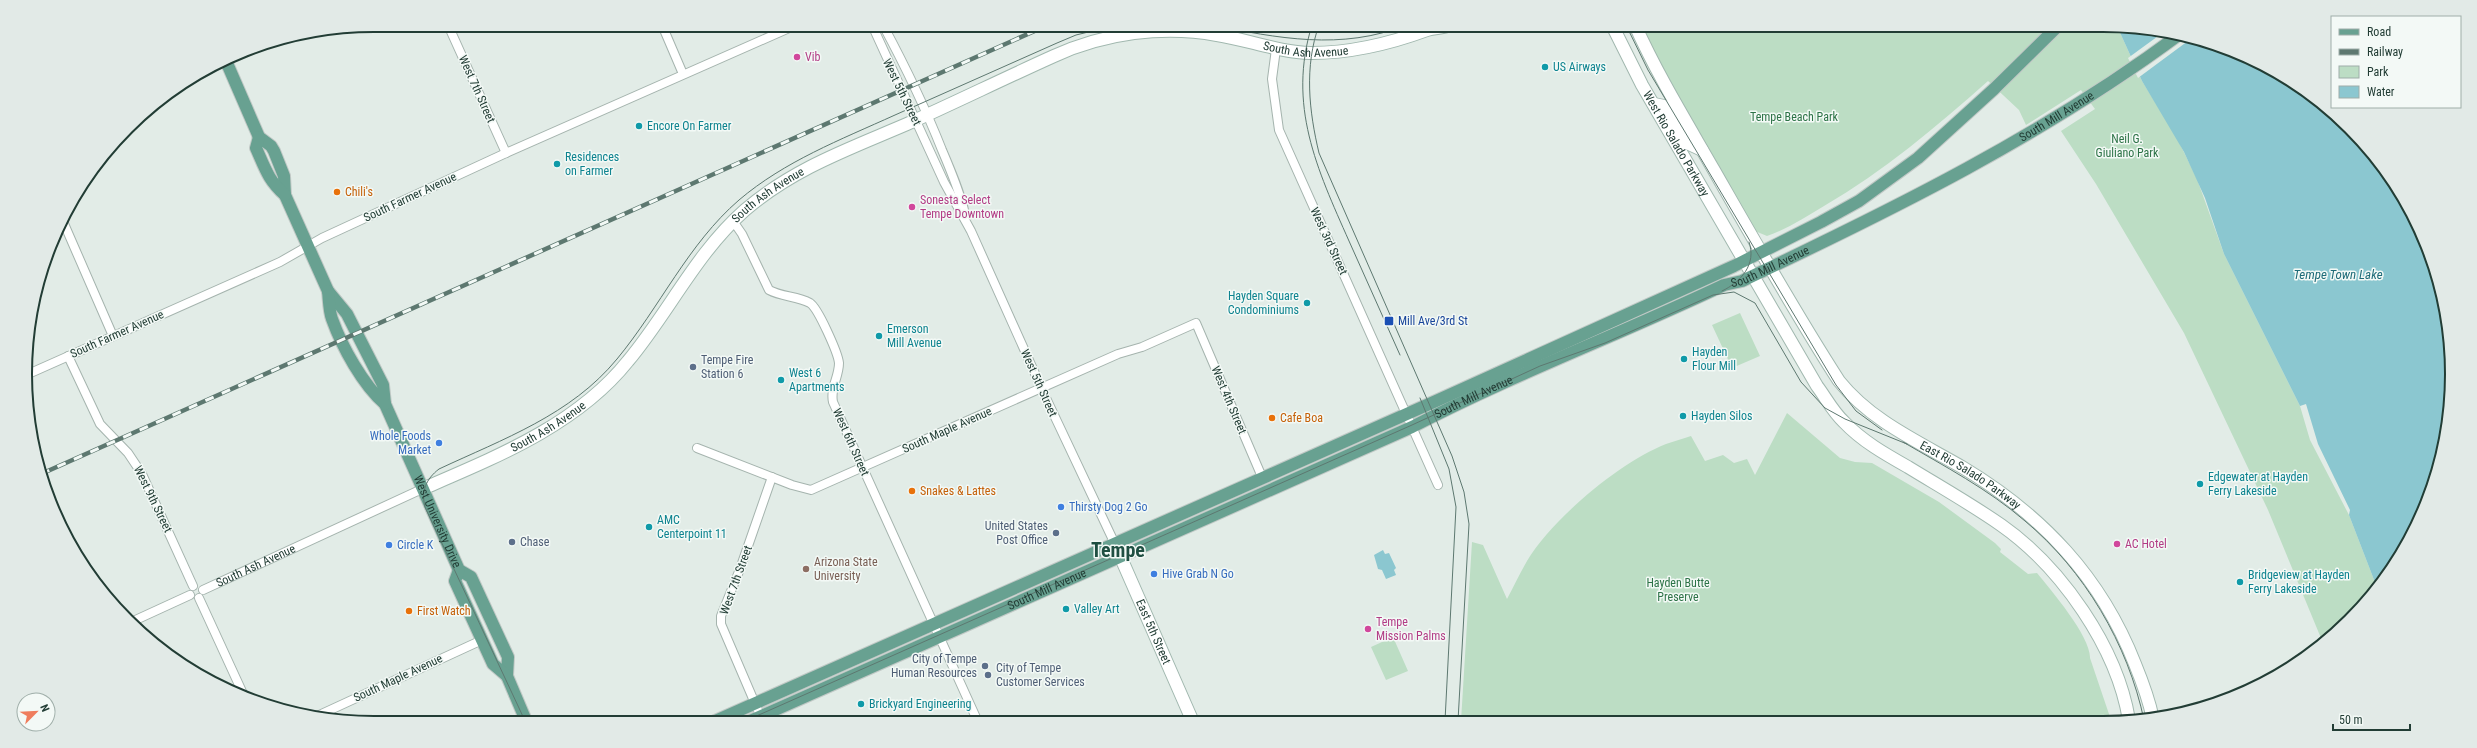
<svg xmlns="http://www.w3.org/2000/svg" width="2477" height="748" viewBox="0 0 2477 748" font-family="'Roboto Condensed',sans-serif">
<style>
.green{fill:#bcddc4}
.water{fill:#8bc7d0}
.pier{fill:#e2ece7}
.lines{fill:none;stroke-linecap:round;stroke-linejoin:round}
.street-casing{stroke:#a5b4ae;stroke-width:10}
.secondary-casing{stroke:#a1b8af;stroke-width:14}
.primary-casing{stroke:#c1c9c6;stroke-width:14}
.street{stroke:#fff;stroke-width:8}
.secondary{stroke:#fff;stroke-width:12}
.primary{stroke:#68a191;stroke-width:12}
.tram{stroke:#5d7870;stroke-width:1}
.rail-casing{stroke:#5d7870;stroke-width:4.5}
.rail{stroke:#f3f9f6;stroke-width:3;stroke-dasharray:9;stroke-linecap:butt}
.hotel-dot{fill:#d1479c;stroke:#f3f9f6;stroke-width:1.5}
.culture-dot{fill:#0f9aa8;stroke:#f3f9f6;stroke-width:1.5}
.food-dot{fill:#e8710a;stroke:#f3f9f6;stroke-width:1.5}
.transit-dot{fill:#1a4fb4;stroke:#f3f9f6;stroke-width:1.5}
.service-dot{fill:#5c6f8a;stroke:#f3f9f6;stroke-width:1.5}
.shop-dot{fill:#3f7fe0;stroke:#f3f9f6;stroke-width:1.5}
.education-dot{fill:#8d6e63;stroke:#f3f9f6;stroke-width:1.5}
.labels{text-anchor:middle;stroke-width:3;stroke-linejoin:round;paint-order:stroke}
.street-label{font-size:12px;fill:#223d35;stroke:#f3f9f6}
.hotel-label{font-size:12px;fill:#b23c85;stroke:#f3f9f6;text-anchor:start}
.culture-label{font-size:12px;fill:#0d838f;stroke:#f3f9f6;text-anchor:start}
.park-label{font-size:12px;fill:#2d7347;stroke:#f3f9f6}
.food-label{font-size:12px;fill:#c56008;stroke:#f3f9f6;text-anchor:start}
.transit-label{font-size:12px;fill:#164399;stroke:#f3f9f6;text-anchor:start}
.service-label{font-size:12px;fill:#4e5e75;stroke:#f3f9f6;text-anchor:start}
.shop-label{font-size:12px;fill:#366cbe;stroke:#f3f9f6;text-anchor:start}
.education-label{font-size:12px;fill:#785e54;stroke:#f3f9f6;text-anchor:start}
.water-label{font-size:13px;font-style:italic;fill:#1d6b78;stroke:#f3f9f6}
.town-label{font-size:20px;font-weight:bold;fill:#1f4f42;stroke:#f3f9f6}
.rim{fill:none;stroke:#223d35;stroke-width:2}
</style>
<rect width="100%" height="100%" fill="#e2ece7"/>
<!-- green -->
<path class="green" d="M 1641,25 L 2117,26 L 2142,81 L 2176,136 L 2197,179 L 2224,254 L 2300,406 L 2310,440 L 2349,515 L 2376,585 L 2333,636 L 2323,643 L 2268,510 L 2184,333 L 2096,184 L 2061,131 L 2095,109 L 2081,90 L 2026,125 L 2019,110 L 1988,81 C 1936,127 1884,171 1824,206 C 1806,217 1787,229 1767,236 L 1755,231 L 1693,130 Z
M 1740,313 L 1760,356 L 1732,368 L 1712,325 Z
M 1787,413 L 1840,458 L 1855,462 L 1872,463 L 1939,502 L 1995,543 L 2001,549 L 2000,552 L 2028,574 L 2037,573 C 2051,590 2091,637 2090,658 L 2111,720 L 1461,721 L 1472,542 L 1483,545 L 1507,599 C 1514,586 1520,573 1527,561 C 1552,519 1620,462 1666,444 C 1674,441 1683,439 1691,436 L 1705,461 L 1723,455 L 1734,463 L 1747,459 L 1755,475 Z
M 1393,637 L 1408,671 L 1386,680 L 1371,647 Z"/>
<!-- water -->
<path class="water" d="M 2117,26 L 2171,32 L 2237,52 L 2297,84 L 2350,127 L 2393,180 L 2426,241 L 2445,306 L 2452,374 L 2445,442 L 2405,549 L 2376,585 L 2349,515 L 2350,510 L 2318,444 L 2306,404 L 2300,406 L 2224,254 L 2205,198 L 2184,152 L 2142,81 Z
M 1383,550 L 1385,554 L 1389,553 L 1396,568 L 1394,570 L 1396,575 L 1386,579 L 1382,570 L 1378,569 L 1374,555 Z"/>
<!-- pier -->
<path class="pier" d="M 2165,31 L 2192,38 L 2138,78 L 2128,58 Z"/>
<g class="lines">
<defs>
<g id="street">
<path d="M 448,25 L 506,153"/>
<path d="M 662,25 L 683,74"/>
<path d="M 872,25 L 944,182 L 971,231 L 1046,398 L 1114,542"/>
<path d="M 883,25 C 905,66 925,107 942,150 C 951,171 960,192 965,214"/>
<path d="M 1276,49 L 1272,79 L 1279,130 L 1438,485"/>
<path d="M 62,219 L 113,336"/>
<path d="M 733,221 L 742,234 L 769,290 C 782,297 797,296 810,303 C 818,308 838,353 839,363 C 839,377 830,388 833,402 L 978,722"/>
<path d="M 68,356 L 100,424 L 128,453 L 142,474 L 193,586"/>
<path d="M 26,375 L 280,262 L 322,238 L 506,153 L 796,25"/>
<path d="M 697,448 L 792,485 L 811,490 L 1118,354 L 1142,347 L 1196,323 L 1262,477"/>
<path id="s1" d="M 203,590 L 422,489"/>
<path d="M 199,598 L 245,698"/>
<path d="M 129,623 L 190,595"/>
<path d="M 315,717 L 482,640"/>
<path d="M 763,722 L 721,624 L 721,616 L 740,569 L 772,477"/>
</g>
<g id="secondary">
<path id="s2" d="M 1612,25 L 1642,85 L 1817,386 C 1826,398 1833,412 1844,422 C 1862,441 1885,454 1908,467 C 1939,486 1971,504 2001,525 C 2061,567 2117,647 2129,720"/>
<path id="s3" d="M 1635,25 C 1658,76 1687,123 1715,172 C 1755,242 1795,313 1839,381 C 1871,421 1919,442 1962,467 C 2042,515 2101,577 2135,664 C 2142,681 2149,700 2153,719"/>
<path d="M 1654,104 L 1664,106 L 1687,143 L 1702,150"/>
<path id="s4" d="M 422,489 C 496,457 577,425 628,361 C 669,312 696,253 745,210 C 794,168 849,149 907,124 C 956,102 1005,78 1054,56 C 1104,33 1163,25 1217,35 C 1249,40 1278,52 1311,53 C 1351,53 1389,44 1427,30 C 1435,27 1442,29 1450,25"/>
<path id="s5" d="M 1114,542 L 1193,722"/>
</g>
<g id="primary">
<path id="s6" d="M 226,61 L 259,137 L 271,146 L 274,151 L 284,176 L 285,195 L 328,291 L 347,314 L 383,385 L 385,404 L 459,570 L 471,577 L 508,657 L 507,676 L 527,723"/>
<path d="M 259,137 L 256,148 C 265,168 268,180 285,195"/>
<path d="M 328,291 C 329,300 329,311 332,319 C 342,347 363,385 385,404"/>
<path d="M 459,570 L 455,581 L 493,664 L 507,676"/>
<path d="M 713,722 L 1436,401 L 1734,266 L 1821,222 L 1859,201 L 1918,158 L 1994,89 L 2059,25"/>
<path id="s7" d="M 748,722 L 1412,427 C 1514,374 1621,334 1724,285 L 1742,281 C 1894,209 2044,135 2180,34"/>
</g>
</defs>
<!-- street casing -->
<use href="#street" class="street-casing"/>
<!-- secondary casing -->
<use href="#secondary" class="secondary-casing"/>
<!-- primary casing -->
<use href="#primary" class="primary-casing"/>
<!-- street -->
<use href="#street" class="street"/>
<!-- secondary -->
<use href="#secondary" class="secondary"/>
<!-- primary -->
<use href="#primary" class="primary"/>
<!-- tram -->
<path class="tram" d="M 1212,25 C 1277,38 1342,51 1406,25
M 1312,25 C 1287,105 1317,169 1349,241 C 1366,279 1383,317 1400,355
M 1319,25 C 1304,67 1309,111 1319,153 L 1452,456 L 1464,492 L 1469,524 L 1458,721
M 1626,25 L 1648,70 L 1836,385 L 1856,411 L 1882,430
M 1722,291 C 1741,282 1757,264 1749,242
M 1420,398 L 1449,469 L 1456,507 L 1445,721
M 1903,442 C 1944,466 1988,489 2025,521 C 2084,570 2128,644 2144,720
M 743,722 L 1412,425 L 1540,366 L 1605,343 L 1713,295 L 1734,292 L 1755,303 L 1801,382 L 1825,408 L 1845,419 L 1907,444
M 526,723 L 425,507 C 421,491 426,479 439,469 C 503,439 571,415 617,359 C 660,307 688,244 739,200 C 785,161 840,140 895,115 C 949,91 1003,67 1057,43 L 1076,35 L 1117,25"/>
<defs>
<path id="rail" d="M 41,474 L 1048,25"/>
</defs>
<!-- rail casing -->
<use href="#rail" class="rail-casing"/>
<!-- rail -->
<use href="#rail" class="rail"/>
</g>
<!-- markers -->
<g class="hotel-dot">
<circle cx="797" cy="57" r="4"/>
<circle cx="912" cy="207" r="4"/>
<circle cx="2117" cy="544" r="4"/>
<circle cx="1368" cy="629" r="4"/>
</g>
<g class="culture-dot">
<circle cx="1545" cy="67" r="4"/>
<circle cx="639" cy="126" r="4"/>
<circle cx="557" cy="164" r="4"/>
<circle cx="1307" cy="303" r="4"/>
<circle cx="879" cy="336" r="4"/>
<circle cx="1684" cy="359" r="4"/>
<circle cx="781" cy="380" r="4"/>
<circle cx="1683" cy="416" r="4"/>
<circle cx="2200" cy="484" r="4"/>
<circle cx="649" cy="527" r="4"/>
<circle cx="2240" cy="582" r="4"/>
<circle cx="1066" cy="609" r="4"/>
<circle cx="861" cy="704" r="4"/>
</g>
<g class="food-dot">
<circle cx="337" cy="192" r="4"/>
<circle cx="1272" cy="418" r="4"/>
<circle cx="912" cy="491" r="4"/>
<circle cx="409" cy="611" r="4"/>
</g>
<rect class="transit-dot" x="1384" y="316" width="10" height="10" rx="2"/>
<g class="service-dot">
<circle cx="693" cy="367" r="4"/>
<circle cx="1056" cy="533" r="4"/>
<circle cx="512" cy="542" r="4"/>
<circle cx="985" cy="666" r="4"/>
<circle cx="988" cy="675" r="4"/>
</g>
<g class="shop-dot">
<circle cx="439" cy="443" r="4"/>
<circle cx="1061" cy="507" r="4"/>
<circle cx="389" cy="545" r="4"/>
<circle cx="1154" cy="574" r="4"/>
</g>
<circle class="education-dot" cx="806" cy="569" r="4"/>
<g class="labels">
<!-- street labels -->
<g class="street-label">
<text dy="4" stroke="none"><textPath href="#s4" startOffset="1040">South Ash Avenue</textPath></text>
<text transform="translate(477 89) rotate(66)" y="4">West 7th Street</text>
<text transform="translate(902 92) rotate(64)" y="4">West 5th Street</text>
<text dy="4" stroke="none"><textPath href="#s7" startOffset="1443">South Mill Avenue</textPath></text>
<text dy="4" stroke="none"><textPath href="#s2" startOffset="135">West Rio Salado Parkway</textPath></text>
<text dy="4" stroke="none"><textPath href="#s4" startOffset="464">South Ash Avenue</textPath></text>
<text transform="translate(410 197) rotate(-25)" y="4">South Farmer Avenue</text>
<text transform="translate(1329 241) rotate(65)" y="4">West 3rd Street</text>
<text dy="4" stroke="none"><textPath href="#s7" startOffset="1119">South Mill Avenue</textPath></text>
<text transform="translate(117 334) rotate(-24)" y="4">South Farmer Avenue</text>
<text transform="translate(1039 383) rotate(66)" y="4">West 5th Street</text>
<text dy="4" stroke="none"><textPath href="#s7" startOffset="795">South Mill Avenue</textPath></text>
<text transform="translate(1229 400) rotate(67)" y="4">West 4th Street</text>
<text dy="4" stroke="none"><textPath href="#s4" startOffset="141">South Ash Avenue</textPath></text>
<text transform="translate(947 430) rotate(-24)" y="4">South Maple Avenue</text>
<text transform="translate(851 442) rotate(66)" y="4">West 6th Street</text>
<text dy="4" stroke="none"><textPath href="#s3" startOffset="573">East Rio Salado Parkway</textPath></text>
<text transform="translate(153 499) rotate(64)" y="4">West 9th Street</text>
<text dy="4" stroke="none"><textPath href="#s6" startOffset="512">West University Drive</textPath></text>
<text dy="4" stroke="none"><textPath href="#s1" startOffset="58">South Ash Avenue</textPath></text>
<text transform="translate(736 580) rotate(-70)" y="4">West 7th Street</text>
<text dy="4" stroke="none"><textPath href="#s7" startOffset="327">South Mill Avenue</textPath></text>
<text dy="4" stroke="none"><textPath href="#s5" startOffset="98">East 5th Street</textPath></text>
<text transform="translate(398 678) rotate(-25)" y="4">South Maple Avenue</text>
</g>
<!-- hotel labels -->
<g class="hotel-label">
<text x="805" y="61">Vib</text>
<text x="920" y="204">Sonesta Select<tspan x="920" dy="14">Tempe Downtown</tspan></text>
<text x="2125" y="548">AC Hotel</text>
<text x="1376" y="626">Tempe<tspan x="1376" dy="14">Mission Palms</tspan></text>
</g>
<!-- culture labels -->
<g class="culture-label">
<text x="1553" y="71">US Airways</text>
<text x="647" y="130">Encore On Farmer</text>
<text x="565" y="161">Residences<tspan x="565" dy="14">on Farmer</tspan></text>
<text x="1299" y="300" text-anchor="end">Hayden Square<tspan x="1299" dy="14">Condominiums</tspan></text>
<text x="887" y="333">Emerson<tspan x="887" dy="14">Mill Avenue</tspan></text>
<text x="1692" y="356">Hayden<tspan x="1692" dy="14">Flour Mill</tspan></text>
<text x="789" y="377">West 6<tspan x="789" dy="14">Apartments</tspan></text>
<text x="1691" y="420">Hayden Silos</text>
<text x="2208" y="481">Edgewater at Hayden<tspan x="2208" dy="14">Ferry Lakeside</tspan></text>
<text x="657" y="524">AMC<tspan x="657" dy="14">Centerpoint 11</tspan></text>
<text x="2248" y="579">Bridgeview at Hayden<tspan x="2248" dy="14">Ferry Lakeside</tspan></text>
<text x="1074" y="613">Valley Art</text>
<text x="869" y="708">Brickyard Engineering</text>
</g>
<!-- park labels -->
<g class="park-label">
<text x="1794" y="121">Tempe Beach Park</text>
<text x="2127" y="143">Neil G.<tspan x="2127" dy="14">Giuliano Park</tspan></text>
<text x="1678" y="587">Hayden Butte<tspan x="1678" dy="14">Preserve</tspan></text>
</g>
<!-- food labels -->
<g class="food-label">
<text x="345" y="196">Chili's</text>
<text x="1280" y="422">Cafe Boa</text>
<text x="920" y="495">Snakes &amp; Lattes</text>
<text x="417" y="615">First Watch</text>
</g>
<!-- transit labels -->
<g class="transit-label">
<text x="1398" y="325">Mill Ave/3rd St</text>
</g>
<!-- service labels -->
<g class="service-label">
<text x="701" y="364">Tempe Fire<tspan x="701" dy="14">Station 6</tspan></text>
<text x="1048" y="530" text-anchor="end">United States<tspan x="1048" dy="14">Post Office</tspan></text>
<text x="520" y="546">Chase</text>
<text x="977" y="663" text-anchor="end">City of Tempe<tspan x="977" dy="14">Human Resources</tspan></text>
<text x="996" y="672">City of Tempe<tspan x="996" dy="14">Customer Services</tspan></text>
</g>
<!-- shop labels -->
<g class="shop-label">
<text x="431" y="440" text-anchor="end">Whole Foods<tspan x="431" dy="14">Market</tspan></text>
<text x="1069" y="511">Thirsty Dog 2 Go</text>
<text x="397" y="549">Circle K</text>
<text x="1162" y="578">Hive Grab N Go</text>
</g>
<!-- education labels -->
<g class="education-label">
<text x="814" y="566">Arizona State<tspan x="814" dy="14">University</tspan></text>
</g>
<!-- water labels -->
<g class="water-label">
<text x="2338" y="279">Tempe Town Lake</text>
</g>
<!-- town labels -->
<g class="town-label">
<text x="1118" y="557">Tempe</text>
</g>
</g>
<!-- crop -->
<path d="M0 0H2477V748H0ZM374 32H2103A342 342 0 0 1 2445 374V374A342 342 0 0 1 2103 716H374A342 342 0 0 1 32 374V374A342 342 0 0 1 374 32Z" fill="#e2eae7" fill-rule="evenodd"/>
<path class="rim" d="M374 32H2103A342 342 0 0 1 2445 374V374A342 342 0 0 1 2103 716H374A342 342 0 0 1 32 374V374A342 342 0 0 1 374 32Z"/>
<!-- legend -->
<rect x="2331" y="16" width="130" height="92" fill="#f3f9f6" stroke="#9faea9"/>
<rect x="2339" y="29" width="20" height="6" fill="#68a191" stroke="#9faea9"/>
<text x="2367" y="36" font-size="12" fill="#223d35">Road</text>
<rect x="2339" y="49" width="20" height="6" fill="#5d7870" stroke="#9faea9"/>
<text x="2367" y="56" font-size="12" fill="#223d35">Railway</text>
<rect x="2339" y="66" width="20" height="12" fill="#bcddc4" stroke="#9faea9"/>
<text x="2367" y="76" font-size="12" fill="#223d35">Park</text>
<rect x="2339" y="86" width="20" height="12" fill="#8bc7d0" stroke="#9faea9"/>
<text x="2367" y="96" font-size="12" fill="#223d35">Water</text>
<!-- north arrow -->
<g transform="translate(36 712) rotate(66)"><circle r="19" fill="#f3f9f6" stroke="#9faea9"/>
<path d="M0-3L7 15L0 10L-7 15Z" fill="#ef7d5d"/>
<text y="-6" font-size="11" font-weight="bold" text-anchor="middle" fill="#223d35">N</text>
</g>
<!-- scale -->
<path d="M2333 724v6h77v-6" fill="none" stroke="#223d35" stroke-width="2"/>
<text x="2339" y="724" font-size="12" fill="#223d35" stroke="#f3f9f6" stroke-width="3" paint-order="stroke">50 m</text>
</svg>
